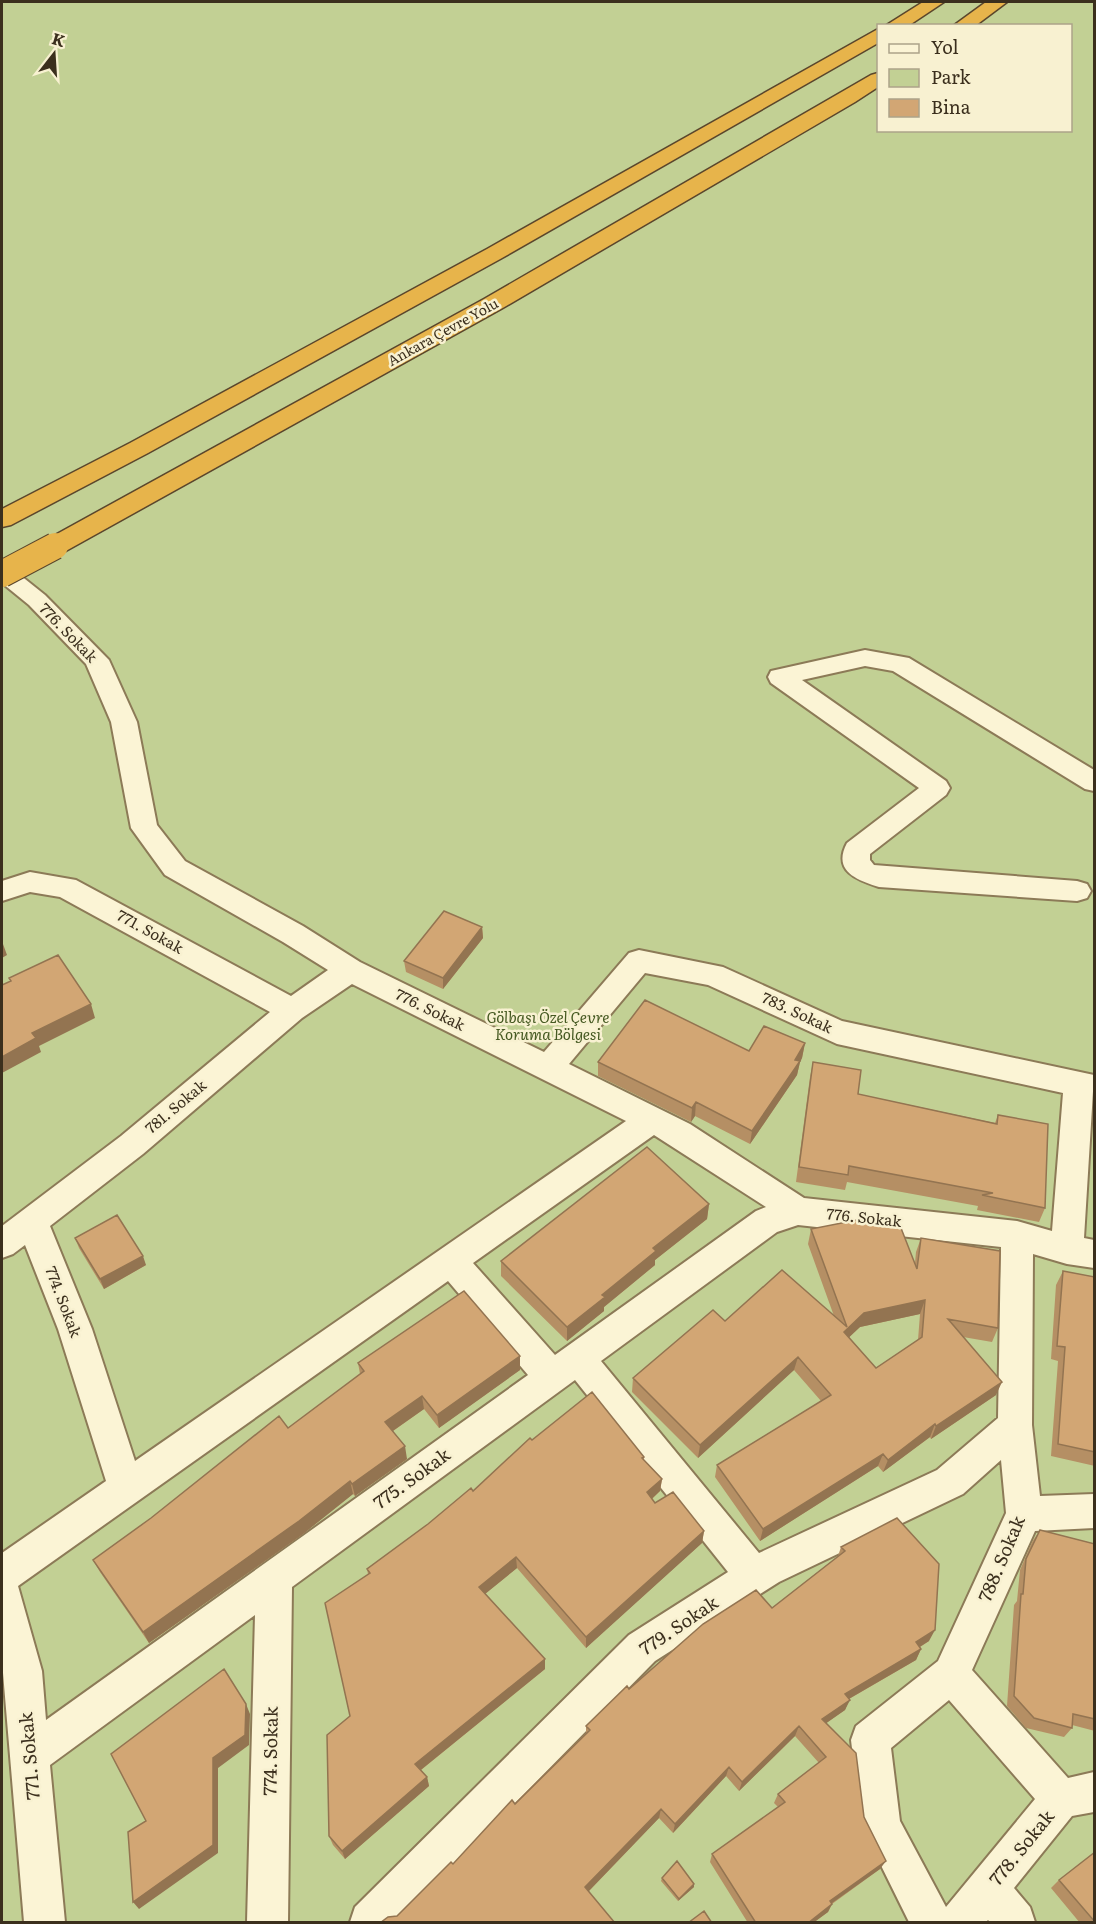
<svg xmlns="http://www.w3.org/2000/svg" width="1096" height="1924" viewBox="0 0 1096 1924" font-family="Literata,serif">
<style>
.green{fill:#c2d094;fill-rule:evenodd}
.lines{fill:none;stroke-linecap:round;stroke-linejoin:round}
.minor-casing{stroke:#8c7a57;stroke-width:4}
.highway-casing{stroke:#5a462c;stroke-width:3}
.minor{fill:#fbf4d5;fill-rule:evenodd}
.highway{fill:#e7b44b;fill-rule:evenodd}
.highway-bridge-casing{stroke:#5a462c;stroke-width:28;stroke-linecap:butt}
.highway-bridge{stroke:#e7b44b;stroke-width:26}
.wall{fill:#b58f64;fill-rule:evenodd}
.shaded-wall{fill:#937451}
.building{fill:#d2a674;stroke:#937451;stroke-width:1.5;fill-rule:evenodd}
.labels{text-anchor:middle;stroke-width:5;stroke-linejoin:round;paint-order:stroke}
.far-street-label{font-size:14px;fill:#3b2f1d;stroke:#f8f1d1}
.street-label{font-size:15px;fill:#3b2f1d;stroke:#f8f1d1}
.park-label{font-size:15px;font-style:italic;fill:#455921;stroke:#f8f1d1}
.near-street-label{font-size:18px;fill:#3b2f1d;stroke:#f8f1d1}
</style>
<rect width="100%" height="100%" fill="#f1e8c1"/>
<!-- green -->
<path class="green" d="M 2,2 L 1094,2 L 1094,1922 L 2,1922 ZM 878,26 L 1070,26 L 1070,130 L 878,130 Z"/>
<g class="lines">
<defs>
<path id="minor" d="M 2,565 L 10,567 L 45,595 L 109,660 L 137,722 L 157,825 L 185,861 L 303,926 L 360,962 L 544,1052 L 629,953 L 639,950 L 723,967 L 842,1021 L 1094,1075 L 1084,1238 L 1094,1240 L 1094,1268 L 1067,1264 L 1033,1254 L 1032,1425 L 1040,1496 L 1094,1494 L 1094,1528 L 1035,1531 L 972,1670 L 1068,1778 L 1094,1772 L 1094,1812 L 1072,1816 L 1014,1888 L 1030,1907 L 1035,1922 L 990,1922 L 988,1920 L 986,1922 L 909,1922 L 861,1825 L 851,1740 L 856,1726 L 938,1661 L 1006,1513 L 1001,1460 L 963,1494 L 779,1582 L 655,1661 L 398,1922 L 350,1922 L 355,1907 L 629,1635 L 728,1572 L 575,1380 L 292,1587 L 288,1922 L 247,1922 L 255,1615 L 50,1765 L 65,1922 L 24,1922 L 2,1661 L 2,1553 L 106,1481 L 58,1329 L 25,1245 L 13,1254 L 2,1258 L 2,1226 L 121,1136 L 270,1012 L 60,897 L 30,892 L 2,901 L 2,881 L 30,872 L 76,880 L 291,996 L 328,970 L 283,942 L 165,875 L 131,828 L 111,722 L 86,664 L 29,605 L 2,583 ZM 645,973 L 708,985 L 837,1044 L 1063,1093 L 1052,1231 L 1017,1221 L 804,1198 L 690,1124 L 569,1064 ZM 352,984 L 626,1121 L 135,1461 L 92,1329 L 50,1226 L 143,1154 L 302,1018 ZM 654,1135 L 766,1207 L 756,1211 L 555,1355 L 473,1263 ZM 798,1225 L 1001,1247 L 998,1418 L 937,1470 L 759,1553 L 601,1361 L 777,1232 ZM 448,1281 L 528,1375 L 46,1720 L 42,1671 L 18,1586 ZM 949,1700 L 1035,1799 L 946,1907 L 900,1821 L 891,1748 Z
M 865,650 L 909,658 L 1094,770 L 1094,791 L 1085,789 L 893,671 L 865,666 L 802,680 L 946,781 L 950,788 L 946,795 L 870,854 L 870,860 L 874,865 L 1077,881 L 1087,884 L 1091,891 L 1087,898 L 1077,901 L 879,887 C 857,880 832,871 847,843 L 919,788 L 771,683 L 768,677 L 771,671 L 780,669 Z"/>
<path id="highway" d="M 923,2 L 944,2 L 908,26 L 885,26 Z
M 986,2 L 1007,2 L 975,26 L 953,26 Z
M 878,29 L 878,43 L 502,258 L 148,453 L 11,525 L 2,527 L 2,509 L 130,443 L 487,249 Z
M 878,73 L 878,87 L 855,102 L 501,309 L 64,552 L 55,554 L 46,552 L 42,546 L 46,540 L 484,299 L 871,75 Z"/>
</defs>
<!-- minor casing -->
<use href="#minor" class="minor-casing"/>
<!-- highway casing -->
<use href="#highway" class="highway-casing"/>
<!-- minor -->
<use href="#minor" class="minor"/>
<!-- highway -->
<use href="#highway" class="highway"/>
<defs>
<path id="highway-bridge" d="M 2,574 L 55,546"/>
</defs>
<!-- highway-bridge casing -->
<use href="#highway-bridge" class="highway-bridge-casing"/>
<!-- highway-bridge -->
<use href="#highway-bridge" class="highway-bridge"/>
</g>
<!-- wall -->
<path class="wall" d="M 482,927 L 483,938 L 443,989 L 406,972 L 404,961 Z
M 805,1043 L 802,1058 L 800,1062 L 797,1075 L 750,1144 L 695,1116 L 691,1122 L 598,1076 L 598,1062 L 749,1051 Z
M 813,1062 L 858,1094 L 995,1123 L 998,1115 L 1045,1208 L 1039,1222 L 977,1210 L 978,1206 L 847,1182 L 845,1190 L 796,1182 L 810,1077 Z
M 709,1204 L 707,1219 L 655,1260 L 655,1265 L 604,1307 L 604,1311 L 567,1341 L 501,1276 L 501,1261 Z
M 811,1229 L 915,1263 L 916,1252 L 921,1238 L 998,1328 L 992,1342 L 963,1337 L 996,1395 L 931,1439 L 930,1437 L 883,1472 L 878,1466 L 760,1541 L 715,1477 L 717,1465 L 821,1401 L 794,1370 L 698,1458 L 632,1392 L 633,1378 L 725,1321 L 834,1316 L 808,1244 ZM 920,1314 L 918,1340 L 876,1368 L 849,1337 L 860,1327 Z
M 75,1238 L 146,1265 L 104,1289 L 79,1248 Z
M 1063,1271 L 1095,1277 L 1095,1466 L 1051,1456 L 1058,1361 L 1051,1359 L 1056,1285 Z
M 520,1356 L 520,1370 L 439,1428 L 424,1409 L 393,1431 L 407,1459 L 355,1496 L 353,1494 L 303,1534 L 149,1643 L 100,1572 L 93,1560 L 151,1518 L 288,1428 L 360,1374 L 358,1363 Z
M 532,1440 L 644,1457 L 644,1460 L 662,1479 L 660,1491 L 652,1499 L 655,1503 L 704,1531 L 702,1543 L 586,1648 L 517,1568 L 485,1594 L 545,1659 L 545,1669 L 421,1770 L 427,1777 L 429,1786 L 345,1859 L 333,1845 L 329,1836 L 350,1716 L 368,1574 L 367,1569 L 473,1491 Z
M 1040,1530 L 1095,1544 L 1095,1731 L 1072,1725 L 1072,1728 L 1064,1737 L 1026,1728 L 1007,1706 L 1014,1605 L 1017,1601 L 1020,1570 L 1032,1542 Z
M 841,1547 L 929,1641 L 920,1647 L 921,1649 L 916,1660 L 849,1699 L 845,1710 L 826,1723 L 864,1817 L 880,1869 L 832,1904 L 828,1912 L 813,1923 L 748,1923 L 710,1862 L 712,1854 L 778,1807 L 774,1803 L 778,1794 L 819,1763 L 795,1736 L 739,1791 L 726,1776 L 673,1833 L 659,1818 L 589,1891 L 397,1916 L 453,1864 L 586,1733 L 586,1726 L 629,1689 L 772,1608 L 838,1556 Z
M 662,1878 L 694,1887 L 678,1901 L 661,1881 Z
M 1059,1880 L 1095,1923 L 1080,1923 L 1051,1888 Z"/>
<!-- shaded-wall -->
<path class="shaded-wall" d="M 482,927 L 483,938 L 443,989 L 443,978 Z
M 3,944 L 7,955 L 2,958 L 2,945 Z
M 91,1004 L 95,1018 L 39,1046 L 41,1052 L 2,1073 L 2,1057 L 32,1033 Z
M 805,1043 L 802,1058 L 800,1062 L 797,1075 L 750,1144 L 752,1131 Z
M 696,1102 L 695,1116 L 691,1122 L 692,1108 Z
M 709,1204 L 707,1219 L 655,1260 L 655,1265 L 604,1307 L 604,1311 L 567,1341 L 567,1327 L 653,1248 Z
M 143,1256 L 146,1265 L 104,1289 L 100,1279 Z
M 925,1300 L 920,1314 L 860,1327 L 840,1346 L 844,1332 L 864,1313 Z
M 520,1356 L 520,1370 L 439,1428 L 437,1415 Z
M 798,1357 L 794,1370 L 698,1458 L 700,1445 Z
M 1002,1382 L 996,1395 L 931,1439 L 936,1426 Z
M 422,1396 L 424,1409 L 387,1435 L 385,1422 Z
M 935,1424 L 930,1437 L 883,1472 L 888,1460 Z
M 405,1446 L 407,1459 L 355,1496 L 352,1484 Z
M 883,1454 L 878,1466 L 760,1541 L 763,1529 Z
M 662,1479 L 660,1491 L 646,1504 L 647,1492 Z
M 350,1481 L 353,1494 L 303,1534 L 149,1643 L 143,1632 Z
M 704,1531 L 702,1543 L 586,1648 L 586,1637 Z
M 516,1557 L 517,1568 L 480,1598 L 479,1587 Z
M 935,1630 L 929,1641 L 910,1653 L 916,1642 Z
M 921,1649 L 916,1660 L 840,1704 L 845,1694 Z
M 545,1659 L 545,1669 L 417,1773 L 415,1764 Z
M 850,1700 L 845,1710 L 818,1729 L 822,1719 Z
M 246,1704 L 250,1714 L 249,1745 L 218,1768 L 218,1853 L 139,1909 L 133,1902 L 213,1758 Z
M 799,1726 L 795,1736 L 739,1791 L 742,1782 Z
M 729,1767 L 726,1776 L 673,1833 L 675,1824 Z
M 427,1777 L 429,1786 L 345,1859 L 342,1851 Z
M 661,1809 L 659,1818 L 585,1895 L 585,1887 Z
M 886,1861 L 880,1869 L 825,1908 L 830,1901 Z
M 694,1884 L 694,1887 L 678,1901 L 679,1899 Z
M 832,1904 L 828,1912 L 813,1923 L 808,1923 Z"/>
<!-- building -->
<path class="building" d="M 444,911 L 482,927 L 443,978 L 404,961 Z
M 58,955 L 91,1004 L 32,1033 L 36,1038 L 2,1057 L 2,985 L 11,981 L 9,978 Z
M 645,1000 L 749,1051 L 764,1026 L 805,1043 L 795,1060 L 800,1061 L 752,1131 L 696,1102 L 692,1108 L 598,1062 Z
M 813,1062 L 861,1070 L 858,1094 L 997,1124 L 998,1115 L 1048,1124 L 1045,1208 L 982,1195 L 993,1193 L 849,1166 L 848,1175 L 799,1167 Z
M 647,1147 L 709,1204 L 653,1248 L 656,1251 L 602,1295 L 605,1297 L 567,1327 L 501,1261 Z
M 117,1215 L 143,1256 L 100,1279 L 75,1238 Z
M 862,1219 L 899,1223 L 917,1269 L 921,1238 L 1000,1251 L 998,1328 L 948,1319 L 1002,1382 L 936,1426 L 935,1424 L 888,1460 L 883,1454 L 763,1529 L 717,1465 L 831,1395 L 798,1357 L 700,1445 L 633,1378 L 713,1310 L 725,1321 L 782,1270 L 847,1327 L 811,1229 ZM 925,1300 L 922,1337 L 876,1368 L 844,1332 L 864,1313 Z
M 1063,1271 L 1095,1277 L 1095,1452 L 1058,1444 L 1065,1347 L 1057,1346 Z
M 464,1291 L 520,1356 L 437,1415 L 422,1396 L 385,1422 L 405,1446 L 352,1484 L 350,1481 L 299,1521 L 143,1632 L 93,1560 L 151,1518 L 279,1416 L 288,1428 L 364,1371 L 358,1363 Z
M 592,1392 L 644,1457 L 642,1458 L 662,1479 L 647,1492 L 655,1503 L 673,1492 L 704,1531 L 586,1637 L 516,1557 L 479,1587 L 545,1659 L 415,1764 L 427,1777 L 342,1851 L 329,1836 L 327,1735 L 350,1716 L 325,1603 L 370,1573 L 367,1569 L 428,1524 L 471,1488 L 473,1491 L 530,1438 L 532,1440 Z
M 897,1518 L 939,1564 L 935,1630 L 916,1642 L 921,1649 L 845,1694 L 850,1700 L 822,1719 L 856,1753 L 864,1817 L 886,1861 L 830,1901 L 832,1904 L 808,1923 L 756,1923 L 712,1854 L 785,1802 L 778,1794 L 826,1757 L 799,1726 L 742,1782 L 729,1767 L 675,1824 L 661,1809 L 585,1887 L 615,1923 L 380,1923 L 388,1917 L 397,1916 L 451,1862 L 453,1864 L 512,1800 L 515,1804 L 590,1730 L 586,1726 L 627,1686 L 629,1689 L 703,1624 L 756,1590 L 772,1608 L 845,1551 L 841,1547 Z
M 1040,1530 L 1095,1544 L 1095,1719 L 1073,1714 L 1072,1728 L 1034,1718 L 1014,1696 L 1021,1594 L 1023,1594 L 1026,1559 Z
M 224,1669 L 246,1704 L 245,1735 L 213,1758 L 213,1845 L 133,1902 L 128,1832 L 146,1821 L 111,1754 Z
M 1095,1852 L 1095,1922 L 1059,1880 Z
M 677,1861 L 694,1884 L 679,1899 L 662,1878 Z
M 704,1911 L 712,1923 L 688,1923 Z"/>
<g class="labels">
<!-- far-street labels -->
<g class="far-street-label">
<text transform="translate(443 332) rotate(-29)" y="5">Ankara Çevre Yolu</text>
</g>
<!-- street labels -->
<g class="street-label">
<text transform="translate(68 633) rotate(46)" y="5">776. Sokak</text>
<text transform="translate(150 932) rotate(29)" y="5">771. Sokak</text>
<text transform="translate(430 1010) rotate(26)" y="5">776. Sokak</text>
<text transform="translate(797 1013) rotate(25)" y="5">783. Sokak</text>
<text transform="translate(176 1107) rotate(-40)" y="5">781. Sokak</text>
<text transform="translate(864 1218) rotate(6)" y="5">776. Sokak</text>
<text transform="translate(63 1302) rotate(69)" y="5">774. Sokak</text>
</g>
<!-- park labels -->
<g class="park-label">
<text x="548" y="1023">Gölbaşı Özel Çevre<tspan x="548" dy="17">Koruma Bölgesi</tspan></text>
</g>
<!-- near-street labels -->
<g class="near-street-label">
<text transform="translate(412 1479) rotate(-36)" y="6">775. Sokak</text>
<text transform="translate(1002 1559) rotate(-67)" y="6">788. Sokak</text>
<text transform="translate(679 1626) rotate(-34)" y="6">779. Sokak</text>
<text transform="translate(271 1751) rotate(-89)" y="6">774. Sokak</text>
<text transform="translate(30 1756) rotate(-95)" y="6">771. Sokak</text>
<text transform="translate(1022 1848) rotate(-51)" y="6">778. Sokak</text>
</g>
</g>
<!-- border -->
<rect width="1096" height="1924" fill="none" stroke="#3b2f1d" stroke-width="6"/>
<!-- legend -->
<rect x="877" y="24" width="195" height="108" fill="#f8f1d1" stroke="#aca389" stroke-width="1.5"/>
<rect x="889" y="44" width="30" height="9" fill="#fbf4d5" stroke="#aca389" stroke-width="1.5"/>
<text x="931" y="54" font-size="18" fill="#3b2f1d">Yol</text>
<rect x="889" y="69" width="30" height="18" fill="#c2d094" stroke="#aca389" stroke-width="1.5"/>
<text x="931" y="84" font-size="18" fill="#3b2f1d">Park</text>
<rect x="889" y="99" width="30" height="18" fill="#d2a674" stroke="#aca389" stroke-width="1.5"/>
<text x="931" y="114" font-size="18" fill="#3b2f1d">Bina</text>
<!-- north arrow -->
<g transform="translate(54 54) rotate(17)" stroke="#f8f1d1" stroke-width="4.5" paint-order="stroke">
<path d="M0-4.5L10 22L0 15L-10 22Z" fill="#3b2f1d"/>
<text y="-9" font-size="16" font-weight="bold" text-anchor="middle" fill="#3b2f1d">K</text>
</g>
</svg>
